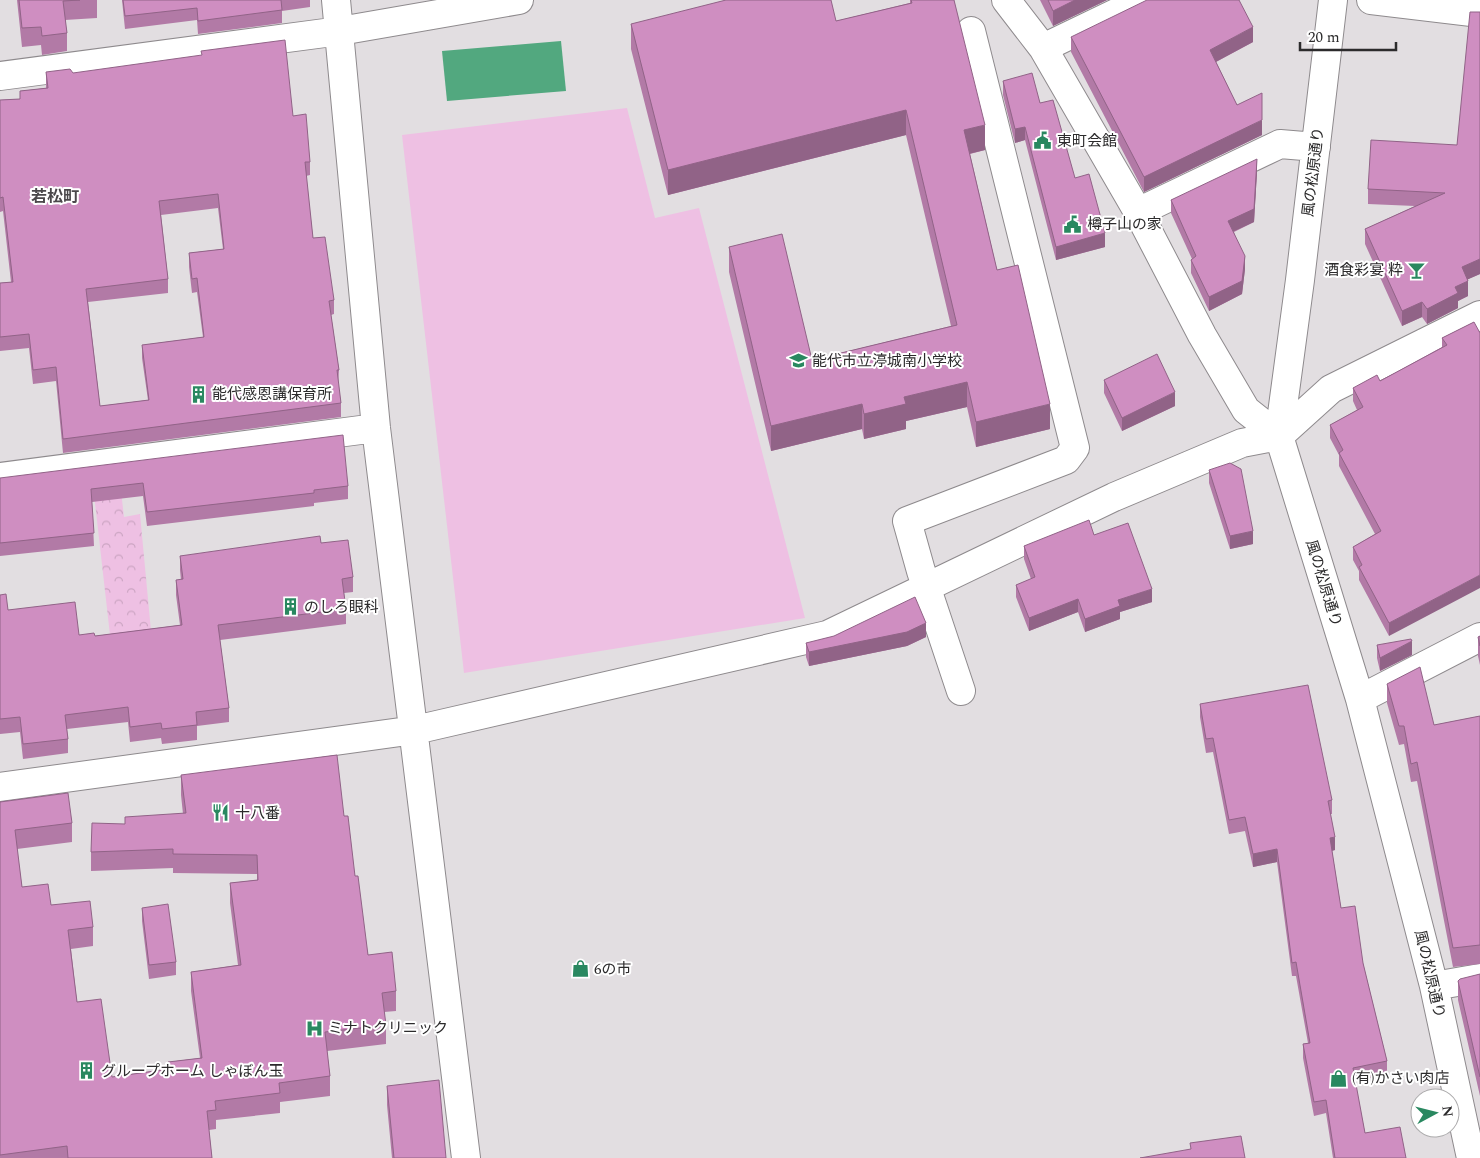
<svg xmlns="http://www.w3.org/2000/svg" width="1480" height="1158" viewBox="0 0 1480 1158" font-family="Spectral,'Noto Sans JP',serif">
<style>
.park{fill:url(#park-crowns)}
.pitch{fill:#eec0e3}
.water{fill:#52a87f}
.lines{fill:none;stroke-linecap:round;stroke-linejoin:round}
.minor-casing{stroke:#8e8a8d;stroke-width:30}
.minor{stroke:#fff;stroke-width:28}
.wall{fill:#b27aa6;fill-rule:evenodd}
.shaded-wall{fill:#916387}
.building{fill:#cf8ec1;stroke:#916387;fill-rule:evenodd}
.labels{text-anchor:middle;stroke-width:4;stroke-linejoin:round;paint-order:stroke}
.poi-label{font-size:15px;fill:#2c2b2c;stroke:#fff;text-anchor:start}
.street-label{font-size:15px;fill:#2c2b2c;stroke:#fff}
.neighbourhood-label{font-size:16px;font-weight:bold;fill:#4b484b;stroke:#fff}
</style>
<defs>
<pattern id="park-crowns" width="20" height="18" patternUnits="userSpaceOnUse" patternTransform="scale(1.25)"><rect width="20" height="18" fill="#eec0e3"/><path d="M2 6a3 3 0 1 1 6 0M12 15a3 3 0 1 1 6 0" fill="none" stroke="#cca5c3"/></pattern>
</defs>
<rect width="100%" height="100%" fill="#e2dee1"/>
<!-- park -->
<path class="park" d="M 121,491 L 124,517 L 140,514 L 151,631 L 110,635 L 94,494 Z"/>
<!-- pitch -->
<path class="pitch" d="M 627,108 L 655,218 L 699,208 L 805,618 L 464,673 L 402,135 Z"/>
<!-- water -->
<path class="water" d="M 561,41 L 566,91 L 447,101 L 442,51 Z"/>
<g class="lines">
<defs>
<path id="minor" d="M 336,0 L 376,428 L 466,1158
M 1006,0 L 1043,48 L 1138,212 L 1202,335 L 1246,410 L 1279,436
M 1333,0 L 1300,280 L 1279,436 L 1360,699 L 1434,986 L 1471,1158
M 1371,0 L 1480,13
M 1043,48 L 1143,0
M 0,76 L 340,31 L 519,0
M 1138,212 L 1280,144 L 1316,147
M 0,477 L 376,428
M 961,691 L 921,571 L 907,521 L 1066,460 L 1075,448 L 971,31
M 1360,699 L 1480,637
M 0,787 L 415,730 L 827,635 L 1114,497 L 1242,443 L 1279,436 L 1331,389 L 1480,315
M 1434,986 L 1480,978"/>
</defs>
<!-- minor casing -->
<use href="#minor" class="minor-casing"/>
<!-- minor -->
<use href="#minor" class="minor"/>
</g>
<!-- wall -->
<path class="wall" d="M 17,0 L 97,0 L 97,18 L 65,20 L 67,33 L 67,51 L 42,55 L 41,45 L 22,47 Z
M 122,0 L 310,0 L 310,7 L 282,11 L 282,23 L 198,34 L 197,20 L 125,29 Z
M 910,0 L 954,0 L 985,150 L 970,154 L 997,270 L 1050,429 L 976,447 L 967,407 L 906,421 L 906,429 L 864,439 L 862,429 L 771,451 L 729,272 L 729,247 L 812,360 L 951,326 L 906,135 L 668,195 L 631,49 L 631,24 L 836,21 L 910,3 Z
M 1040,0 L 1107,0 L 1053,26 Z
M 1480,12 L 1480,274 L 1468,279 L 1468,296 L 1458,301 L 1458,308 L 1427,324 L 1422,317 L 1402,326 L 1365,244 L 1365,229 L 1415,206 L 1368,204 L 1368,189 L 1457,145 Z
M 1071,37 L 1253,42 L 1216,62 L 1237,105 L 1262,135 L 1144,192 L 1071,52 Z
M 46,72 L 73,73 L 293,116 L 310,162 L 310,175 L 306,176 L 313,238 L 334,300 L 334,314 L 331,315 L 339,370 L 338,384 L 341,403 L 341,417 L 63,453 L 56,381 L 33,384 L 29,348 L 0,351 L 0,283 L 11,282 L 3,211 L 0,212 L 0,100 L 20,99 L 20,91 L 46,88 ZM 218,208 L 223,249 L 189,253 L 189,267 L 192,293 L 197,292 L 203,337 L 142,345 L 142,358 L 148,400 L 100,406 L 88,302 L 168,293 L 168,279 L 161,215 Z
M 1003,81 L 1040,103 L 1075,178 L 1105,247 L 1056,260 L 1025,140 L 1015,143 L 1003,95 Z
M 1257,172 L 1254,222 L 1234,232 L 1245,269 L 1242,294 L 1209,311 L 1191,273 L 1191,260 L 1192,259 L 1171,213 L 1171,200 Z
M 1474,322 L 1389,636 L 1359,580 L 1359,571 L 1353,560 L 1353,547 L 1375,534 L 1339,466 L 1339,455 L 1330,438 L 1330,425 L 1357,410 L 1353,401 L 1353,388 L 1380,381 L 1442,347 L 1442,338 Z
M 1104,380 L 1175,406 L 1122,431 L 1104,393 Z
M 1209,470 L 1253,544 L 1230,549 L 1209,483 Z
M 0,478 L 348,486 L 348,499 L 314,503 L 314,506 L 147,526 L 143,496 L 92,502 L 94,546 L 0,556 Z
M 1094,535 L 1152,602 L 1120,612 L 1120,619 L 1085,632 L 1078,612 L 1029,631 L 1016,597 L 1016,585 L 1031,579 L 1024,559 L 1024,546 Z
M 321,543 L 353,577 L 353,592 L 344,593 L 346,609 L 346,624 L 220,640 L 229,708 L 229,722 L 197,726 L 197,740 L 162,744 L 161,738 L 130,742 L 128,722 L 67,729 L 68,739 L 68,753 L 23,759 L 20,732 L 0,734 L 0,595 L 8,610 L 79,635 L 95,636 L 180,625 L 176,595 L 176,580 L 181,580 L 180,570 L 180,556 Z
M 1480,636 L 1480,665 L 1478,656 L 1478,637 Z
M 926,637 L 907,646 L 809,666 L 806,657 L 806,643 Z
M 1377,645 L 1412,655 L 1380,671 L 1377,658 Z
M 1387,684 L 1434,725 L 1480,716 L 1480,964 L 1453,967 L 1417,781 L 1411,782 L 1404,744 L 1399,745 L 1387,703 Z
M 1200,704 L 1332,800 L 1332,814 L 1330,814 L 1335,850 L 1332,851 L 1341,908 L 1363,963 L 1387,1061 L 1387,1075 L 1355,1081 L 1365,1133 L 1406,1158 L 1333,1158 L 1326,1113 L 1314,1116 L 1303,1058 L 1303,1044 L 1308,1043 L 1296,976 L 1292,976 L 1277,862 L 1253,867 L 1245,831 L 1229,834 L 1213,752 L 1206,753 L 1200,717 Z
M 181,775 L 344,816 L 368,955 L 396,991 L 396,1011 L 384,1012 L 386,1025 L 386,1044 L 327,1051 L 330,1076 L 330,1096 L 280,1102 L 280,1113 L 216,1120 L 216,1129 L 209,1130 L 212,1158 L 0,1158 L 0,802 L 72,823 L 72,842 L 17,849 L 22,887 L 51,905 L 93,927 L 93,946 L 71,949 L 77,1002 L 112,1077 L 168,1069 L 168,1062 L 200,1058 L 191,991 L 191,972 L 238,965 L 230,903 L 230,883 L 257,880 L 257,874 L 173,873 L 173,868 L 91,871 L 91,852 L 125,824 L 183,814 L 181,795 Z
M 142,908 L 176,962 L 176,975 L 149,979 L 142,921 Z
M 1480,974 L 1480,1096 L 1458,1000 L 1458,981 Z
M 387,1086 L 446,1158 L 392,1158 L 387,1105 Z"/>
<!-- shaded-wall -->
<path class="shaded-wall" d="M 1075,0 L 1107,0 L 1053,26 L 1053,11 Z
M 1253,27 L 1253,42 L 1210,65 L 1210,50 Z
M 906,110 L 906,135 L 668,195 L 668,170 Z
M 1262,120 L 1262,135 L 1144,192 L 1144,177 Z
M 985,125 L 985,150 L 964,155 L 964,130 Z
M 1025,127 L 1025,140 L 1015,143 L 1015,129 Z
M 1257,159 L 1257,172 L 1254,222 L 1228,234 L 1228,221 Z
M 1105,233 L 1105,247 L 1056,260 L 1056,247 Z
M 1245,256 L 1245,269 L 1242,294 L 1209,311 L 1209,297 Z
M 1480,259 L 1480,274 L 1462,282 L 1462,267 Z
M 1468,281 L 1468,296 L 1458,301 L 1458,308 L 1427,324 L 1427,309 L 1455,287 Z
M 1422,302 L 1422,317 L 1402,326 L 1402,311 Z
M 967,382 L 967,407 L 906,421 L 906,429 L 864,439 L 864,414 L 904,397 Z
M 1175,392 L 1175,406 L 1122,431 L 1122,418 Z
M 862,404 L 862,429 L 771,451 L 771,426 Z
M 1050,404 L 1050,429 L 976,447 L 976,422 Z
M 1253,531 L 1253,544 L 1230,549 L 1230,536 Z
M 1480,575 L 1480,588 L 1389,636 L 1389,623 Z
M 1152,589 L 1152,602 L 1120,612 L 1120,619 L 1085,632 L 1085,619 L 1118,600 Z
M 1078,599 L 1078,612 L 1029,631 L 1029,618 Z
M 926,623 L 926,637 L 907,646 L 809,666 L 809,652 Z
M 1412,641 L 1412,655 L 1380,671 L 1380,658 Z
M 1335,837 L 1335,850 L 1330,851 L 1330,838 Z
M 1277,849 L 1277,862 L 1253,867 L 1253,854 Z"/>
<!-- building -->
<path class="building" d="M 19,0 L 80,0 L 63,1 L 67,33 L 42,36 L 41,27 L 22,28 Z
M 123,0 L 281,0 L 282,10 L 198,21 L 197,8 L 125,16 Z
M 726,0 L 831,0 L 836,21 L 912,3 L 911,0 L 954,0 L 985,125 L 964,130 L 997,270 L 1018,265 L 1050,404 L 976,422 L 967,382 L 904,397 L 906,404 L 864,414 L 862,404 L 771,426 L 729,247 L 782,234 L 812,360 L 957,325 L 906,110 L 668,170 L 631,24 Z
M 1048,0 L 1075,0 L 1053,11 Z
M 1147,0 L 1239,0 L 1253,27 L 1210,50 L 1237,105 L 1262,93 L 1262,120 L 1144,177 L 1071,37 Z
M 1470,12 L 1480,12 L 1480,259 L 1462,267 L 1468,281 L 1455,287 L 1458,293 L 1427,309 L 1422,302 L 1402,311 L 1365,229 L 1445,193 L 1368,189 L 1371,140 L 1457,145 Z
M 285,40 L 293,116 L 306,114 L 310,162 L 305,162 L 313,238 L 325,237 L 334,300 L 329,301 L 339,370 L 337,370 L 341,403 L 63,439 L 56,367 L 33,370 L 29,334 L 0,337 L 0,283 L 13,282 L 3,197 L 0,198 L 0,100 L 20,99 L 20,91 L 48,88 L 46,72 L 70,69 L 73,73 L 202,55 L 201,51 ZM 218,194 L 224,249 L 189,253 L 192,279 L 197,278 L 204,337 L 142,345 L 149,400 L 100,406 L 86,289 L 168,279 L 159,201 Z
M 1032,73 L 1040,103 L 1053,100 L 1075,178 L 1089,174 L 1105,233 L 1056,247 L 1025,127 L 1015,129 L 1003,81 Z
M 1257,159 L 1254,209 L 1228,221 L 1245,256 L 1242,281 L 1209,297 L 1191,260 L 1196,256 L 1171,200 Z
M 1474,322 L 1480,333 L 1480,575 L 1389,623 L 1359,567 L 1362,565 L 1353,547 L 1381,531 L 1339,453 L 1343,450 L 1330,425 L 1363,407 L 1353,388 L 1377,375 L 1380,381 L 1447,345 L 1442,338 Z
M 1157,354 L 1175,392 L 1122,418 L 1104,380 Z
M 343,435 L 348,486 L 314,490 L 314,493 L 147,512 L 143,483 L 91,489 L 94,533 L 0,543 L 0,478 Z
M 1230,463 L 1241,469 L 1253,531 L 1230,536 L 1209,470 Z
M 1089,520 L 1094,535 L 1128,523 L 1152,589 L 1118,600 L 1120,606 L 1085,619 L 1078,599 L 1029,618 L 1016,585 L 1035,577 L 1024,546 Z
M 320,536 L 321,543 L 348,540 L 353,577 L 342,579 L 346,609 L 218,625 L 229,708 L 196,712 L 197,725 L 162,729 L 161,723 L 130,727 L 128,707 L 65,715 L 68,739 L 23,744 L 20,717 L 0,719 L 0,595 L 6,594 L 8,610 L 75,602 L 79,635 L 94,633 L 95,636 L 182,625 L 176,580 L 183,579 L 180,556 Z
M 915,597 L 926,623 L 907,632 L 809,652 L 806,643 L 834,636 Z
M 1480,636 L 1480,646 L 1478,637 Z
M 1411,639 L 1412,641 L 1380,658 L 1377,645 Z
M 1420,667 L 1434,725 L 1480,716 L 1480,945 L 1453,948 L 1417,762 L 1411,764 L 1404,726 L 1399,726 L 1387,684 Z
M 1308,685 L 1332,800 L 1328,801 L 1335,837 L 1330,838 L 1341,908 L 1355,906 L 1363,963 L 1387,1061 L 1353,1068 L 1365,1133 L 1400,1127 L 1406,1158 L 1335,1158 L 1326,1100 L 1314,1102 L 1303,1044 L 1310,1043 L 1296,962 L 1292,963 L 1277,849 L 1253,854 L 1245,817 L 1229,820 L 1213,738 L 1206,739 L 1200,704 Z
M 337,755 L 344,816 L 348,816 L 355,876 L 358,876 L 368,955 L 392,952 L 396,991 L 382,993 L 386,1025 L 325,1032 L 330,1076 L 279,1083 L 280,1093 L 215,1101 L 216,1110 L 207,1111 L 212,1158 L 68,1158 L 67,1146 L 0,1155 L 0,802 L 68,793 L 72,823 L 15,830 L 22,887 L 48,884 L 51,905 L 90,901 L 93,927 L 68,930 L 77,1002 L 101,999 L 112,1077 L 169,1069 L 168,1062 L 202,1058 L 191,972 L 241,965 L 230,883 L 258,880 L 257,855 L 173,854 L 173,849 L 91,852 L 92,823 L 125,824 L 125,817 L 186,813 L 181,775 Z
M 168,904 L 176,962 L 149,965 L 142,908 Z
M 1480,974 L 1480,1077 L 1458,981 L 1460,979 Z
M 439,1080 L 446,1158 L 394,1158 L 387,1086 Z
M 1241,1136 L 1245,1158 L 1140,1158 L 1191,1149 L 1190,1143 Z"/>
<!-- icons -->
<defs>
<symbol id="civic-bare" viewBox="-9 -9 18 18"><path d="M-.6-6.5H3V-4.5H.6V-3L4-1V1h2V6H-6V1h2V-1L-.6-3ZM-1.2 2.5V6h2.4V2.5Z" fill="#298860" stroke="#fff" stroke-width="2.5" paint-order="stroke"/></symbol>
<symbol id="bar-bare" viewBox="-9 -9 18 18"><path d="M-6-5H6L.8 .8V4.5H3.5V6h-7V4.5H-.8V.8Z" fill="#298860" stroke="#fff" stroke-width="2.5" paint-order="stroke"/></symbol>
<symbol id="school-bare" viewBox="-9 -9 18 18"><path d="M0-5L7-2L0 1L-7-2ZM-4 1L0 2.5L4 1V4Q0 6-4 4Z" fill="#298860" stroke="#fff" stroke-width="2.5" paint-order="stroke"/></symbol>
<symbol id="building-bare" viewBox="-9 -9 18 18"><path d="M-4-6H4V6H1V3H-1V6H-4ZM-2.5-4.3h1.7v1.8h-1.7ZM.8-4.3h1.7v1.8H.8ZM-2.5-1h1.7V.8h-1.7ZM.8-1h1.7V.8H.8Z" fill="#298860" stroke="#fff" stroke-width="2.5" paint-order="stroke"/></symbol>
<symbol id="restaurant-bare" viewBox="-9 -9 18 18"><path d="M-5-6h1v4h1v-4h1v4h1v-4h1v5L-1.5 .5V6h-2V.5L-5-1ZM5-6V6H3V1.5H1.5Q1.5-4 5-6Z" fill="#298860" stroke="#fff" stroke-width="2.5" paint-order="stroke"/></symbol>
<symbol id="shop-bare" viewBox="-9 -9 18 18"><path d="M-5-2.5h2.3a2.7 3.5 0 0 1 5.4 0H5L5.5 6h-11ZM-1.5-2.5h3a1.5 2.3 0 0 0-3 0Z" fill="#298860" stroke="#fff" stroke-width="2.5" paint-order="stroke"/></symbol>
<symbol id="hospital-bare" viewBox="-9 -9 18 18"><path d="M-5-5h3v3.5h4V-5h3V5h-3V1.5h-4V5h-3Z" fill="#298860" stroke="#fff" stroke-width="2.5" paint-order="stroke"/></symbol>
</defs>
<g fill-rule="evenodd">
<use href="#civic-bare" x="1030" y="128" width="25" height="25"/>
<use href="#civic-bare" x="1060" y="212" width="25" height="25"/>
<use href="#bar-bare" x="1404" y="258" width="25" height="25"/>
<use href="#school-bare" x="786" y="348" width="25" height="25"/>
<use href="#building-bare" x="186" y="382" width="25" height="25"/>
<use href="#building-bare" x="278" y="594" width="25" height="25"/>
<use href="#restaurant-bare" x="208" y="800" width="25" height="25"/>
<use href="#shop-bare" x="568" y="956" width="25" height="25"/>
<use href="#hospital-bare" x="302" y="1016" width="25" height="25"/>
<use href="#building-bare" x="74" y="1058" width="25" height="25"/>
<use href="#shop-bare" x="1326" y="1066" width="25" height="25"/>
</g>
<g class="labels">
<!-- poi labels -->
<g class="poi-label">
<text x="1057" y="146">東町会館</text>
<text x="1087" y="229">樽子山の家</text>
<text x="1403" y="275" text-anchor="end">酒食彩宴 粋</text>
<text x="812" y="366">能代市立渟城南小学校</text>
<text x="212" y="399">能代感恩講保育所</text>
<text x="304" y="612">のしろ眼科</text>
<text x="235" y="818">十八番</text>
<text x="594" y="974">6の市</text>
<text x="328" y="1033">ミナトクリニック</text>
<text x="101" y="1076">グループホーム しゃぼん玉</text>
<text x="1352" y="1083">(有)かさい肉店</text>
</g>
<!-- street labels -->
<g class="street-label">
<text transform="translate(1313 172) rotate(-83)" y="5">風の松原通り</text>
<text transform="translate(1324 583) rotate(73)" y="5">風の松原通り</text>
<text transform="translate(1430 974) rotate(77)" y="5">風の松原通り</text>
</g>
<!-- neighbourhood labels -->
<g class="neighbourhood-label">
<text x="55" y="202">若松町</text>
</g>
</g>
<!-- north arrow -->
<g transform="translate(1435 1113) rotate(83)"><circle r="24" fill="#ffffff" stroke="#abaaab"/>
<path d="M0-4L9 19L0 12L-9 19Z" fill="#298860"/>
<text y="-8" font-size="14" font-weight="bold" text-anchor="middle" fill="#2c2b2c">N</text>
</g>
<!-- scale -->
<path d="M1300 42v8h96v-8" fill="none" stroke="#2c2b2c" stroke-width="2.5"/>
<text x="1308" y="42" font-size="15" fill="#2c2b2c" stroke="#ffffff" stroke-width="4" paint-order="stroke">20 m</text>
</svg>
